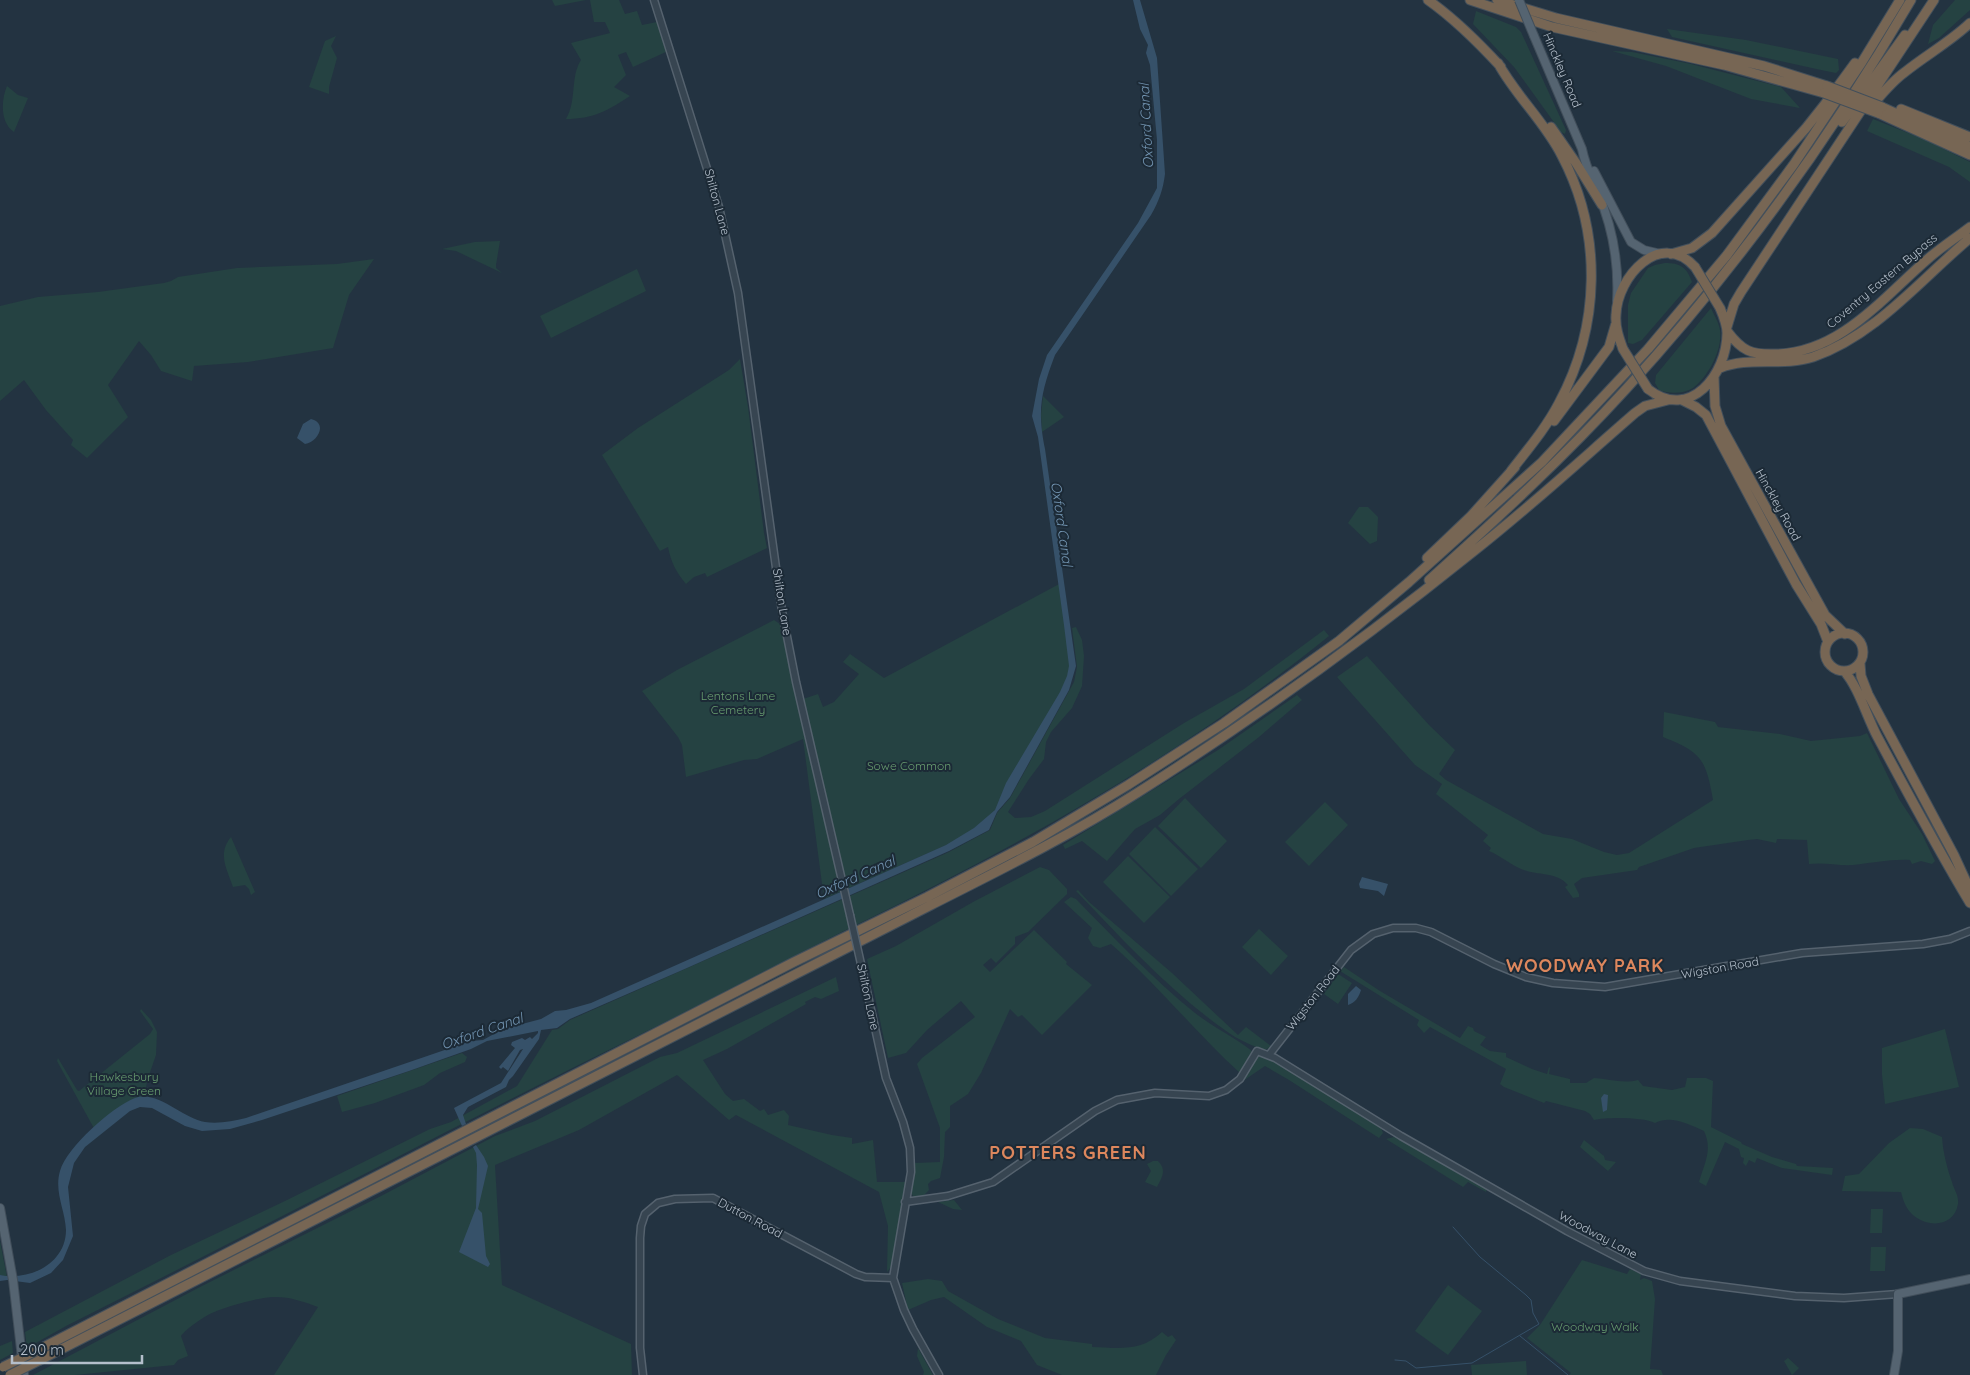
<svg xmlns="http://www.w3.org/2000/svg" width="1970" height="1375" viewBox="0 0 1970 1375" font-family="Quicksand,sans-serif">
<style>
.green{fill:#254242}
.water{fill:#365169}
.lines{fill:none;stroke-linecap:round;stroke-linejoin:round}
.stream{stroke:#365169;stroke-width:1}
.minor-casing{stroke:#55626e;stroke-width:9}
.major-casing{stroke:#414e5a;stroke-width:10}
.highway-casing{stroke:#424f5b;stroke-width:11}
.minor{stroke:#374551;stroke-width:6}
.major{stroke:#556471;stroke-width:8}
.highway{stroke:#776654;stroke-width:9}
.minor-bridge-casing{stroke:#55626e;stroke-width:9;stroke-linecap:butt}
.major-bridge-casing{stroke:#414e5a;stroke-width:10;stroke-linecap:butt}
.highway-bridge-casing{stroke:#424f5b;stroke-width:11;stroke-linecap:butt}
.minor-bridge{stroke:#374551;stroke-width:6}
.major-bridge{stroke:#556471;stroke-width:8}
.highway-bridge{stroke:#776654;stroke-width:9}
.labels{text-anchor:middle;stroke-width:4;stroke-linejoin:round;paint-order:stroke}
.street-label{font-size:12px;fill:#b4bfcb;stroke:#1c2a36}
.park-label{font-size:12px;fill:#699e70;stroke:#1c2a36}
.water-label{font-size:14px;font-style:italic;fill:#7294b1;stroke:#1c2a36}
.district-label{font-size:18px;font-weight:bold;letter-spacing:1px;fill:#dd875d;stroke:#1c2a36}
</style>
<rect width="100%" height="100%" fill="#233341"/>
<!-- green -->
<path class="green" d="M 552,0 L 586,0 L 555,6 Z
M 590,0 L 619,0 L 625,14 L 637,11 L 642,25 L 657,22 L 668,51 L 633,67 L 626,52 L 618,55 L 626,75 L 614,87 L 630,96 C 609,110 593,119 566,119 C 577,101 570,77 581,60 L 571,43 L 610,33 L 605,22 L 594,22 Z
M 1955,0 L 1970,0 L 1970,10 L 1939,38 L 1928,44 L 1933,25 Z
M 1476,11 L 1516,27 L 1521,32 L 1566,130 L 1565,134 L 1561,132 L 1514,67 L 1473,24 Z
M 1667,29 L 1746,40 L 1838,59 L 1839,70 L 1836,73 L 1821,70 L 1672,37 Z
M 336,36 L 331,46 L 337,58 L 329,87 L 329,94 L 309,87 L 325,41 Z
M 1612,51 L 1632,52 L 1691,64 L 1781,87 L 1800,108 L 1751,99 L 1666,66 Z
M 7,86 L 18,95 L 28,98 L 14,132 C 0,123 1,100 7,86 Z
M 1873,119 L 1926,140 L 1970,162 L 1970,182 L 1949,167 L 1867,131 Z
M 500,241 L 496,265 L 496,268 L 502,273 L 456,251 L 442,249 L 475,242 Z
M 374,259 L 349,295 L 333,348 L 248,362 L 194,366 L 192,381 L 161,371 L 151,355 L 139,341 L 108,385 L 128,417 L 87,458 L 71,445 L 73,440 L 46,410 L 24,380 L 0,401 L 0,306 L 38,297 L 98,292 L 164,283 L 171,281 L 178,277 L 237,268 L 337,264 Z
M 1665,263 C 1680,263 1687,267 1692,282 L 1642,340 L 1633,344 L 1628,343 L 1628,305 L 1631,293 L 1648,268 L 1655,265 Z
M 637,269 L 646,291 L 551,338 L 540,316 Z
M 1711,308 C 1714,315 1719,323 1720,330 C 1723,349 1708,377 1693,388 C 1683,394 1669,394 1659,390 L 1655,383 L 1656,375 Z
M 740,359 L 748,407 L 764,533 L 767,548 L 707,577 L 705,573 L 694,577 L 686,584 C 676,572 671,562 668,547 L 660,551 L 602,455 L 638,428 L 729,370 Z
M 1043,396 L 1064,417 L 1042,432 L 1041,415 Z
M 1359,507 L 1368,507 L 1378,517 L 1377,541 L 1370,544 L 1348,523 Z
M 1061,583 L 1072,672 L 1001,804 L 974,833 L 824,899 L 803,739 L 757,759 L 744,760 L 686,777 L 682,745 L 678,737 L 642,691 L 677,670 L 774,620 L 780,624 L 793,679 L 800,700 L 818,694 L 823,707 L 834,702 L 859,674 L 843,662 L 850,654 L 884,678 Z
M 1076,627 L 1082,640 L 1084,656 L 1082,686 L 1072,708 L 1051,732 L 1046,742 L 1044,759 L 1029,779 L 1008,812 L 1015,818 L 1031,817 L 1045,811 L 1184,723 L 1244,689 L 1324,630 L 1329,636 C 1182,755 1024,843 854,926 C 783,961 712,999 641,1034 C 448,1129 258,1230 66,1326 L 27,1348 L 25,1332 L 171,1255 L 285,1201 L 430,1129 L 451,1122 L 517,1086 L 552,1030 L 558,1029 L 570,1020 L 949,852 L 990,830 L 997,813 L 1010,798 L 1074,682 L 1077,667 L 1072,628 Z
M 1367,656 L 1429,725 L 1455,750 L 1439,774 L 1446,780 L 1543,834 L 1572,839 L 1604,852 L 1617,855 L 1629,853 L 1713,800 C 1706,759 1701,752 1663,737 L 1664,712 L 1715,722 L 1718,727 L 1780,734 L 1811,741 L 1860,736 L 1867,733 L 1899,799 L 1922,834 L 1935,861 L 1932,864 L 1921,861 L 1912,864 L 1910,860 C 1890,859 1873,863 1853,865 C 1839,866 1824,862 1809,864 L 1807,840 L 1777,839 L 1776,843 L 1757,839 L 1748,840 L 1694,848 L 1639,867 L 1637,870 L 1582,878 L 1574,884 L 1579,894 L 1579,897 L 1573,898 L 1565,887 L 1568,885 C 1558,873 1541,875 1527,871 C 1513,867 1503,857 1489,851 L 1491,848 L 1483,841 L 1488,835 L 1436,794 L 1442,784 L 1415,765 L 1337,677 Z
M 1297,695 L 1302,700 L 1259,737 L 1179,799 L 1160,815 L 1135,829 L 1107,861 L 1082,841 L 1065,849 L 1063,845 L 1218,750 Z
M 1185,798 L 1227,841 L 1201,868 L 1158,826 Z
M 1325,802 L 1348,825 L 1309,866 L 1285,842 Z
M 1155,827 L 1198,869 L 1171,896 L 1129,854 Z
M 231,837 L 255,892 L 251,895 L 249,889 L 245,885 L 233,887 C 227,869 217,854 231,837 Z
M 1128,856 L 1170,897 L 1144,923 L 1103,882 Z
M 1040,867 L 1049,870 L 1067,889 L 1067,894 L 1028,932 L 1015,937 L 1015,944 L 996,963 L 991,958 L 983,965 L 990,972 L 1034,930 L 1067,962 L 1066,964 L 1092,985 L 1042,1035 L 1022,1015 L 1018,1017 L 1010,1009 L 981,1073 L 968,1094 L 950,1106 L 950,1127 L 945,1132 L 944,1157 L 940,1178 L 931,1181 L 928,1184 L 929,1190 L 924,1195 L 914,1198 L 911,1192 L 915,1163 L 940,1162 L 940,1128 L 917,1064 L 922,1058 L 975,1017 L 961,1001 L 927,1030 L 906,1053 L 888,1058 L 867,959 L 896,946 L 973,902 Z
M 1078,890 L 1089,902 L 1172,973 L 1238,1035 L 1246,1027 L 1271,1046 L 1267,1049 L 1263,1050 C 1254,1046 1244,1042 1235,1037 C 1176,998 1125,942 1076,891 Z
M 1071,897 L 1076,899 C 1114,938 1152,978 1195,1013 C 1213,1027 1234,1037 1252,1051 L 1240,1073 C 1195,1032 1157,984 1111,944 L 1100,948 L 1093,946 L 1088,938 L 1092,928 L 1064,902 Z
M 1259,929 L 1288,956 L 1271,975 L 1242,947 Z
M 1344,967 L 1380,991 L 1460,1038 L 1468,1026 L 1473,1028 L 1474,1031 L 1486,1037 L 1480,1045 L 1490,1051 L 1506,1053 L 1506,1057 L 1532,1069 L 1547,1074 L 1549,1067 L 1550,1068 L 1549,1074 L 1570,1079 L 1570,1083 L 1586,1083 L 1594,1078 C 1609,1079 1623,1084 1638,1080 L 1643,1086 L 1672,1090 L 1685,1087 L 1687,1078 L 1706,1078 L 1713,1081 L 1711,1127 L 1741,1142 L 1742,1144 L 1772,1157 L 1796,1164 L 1797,1166 L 1833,1168 L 1832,1175 L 1782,1168 L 1757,1158 L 1755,1163 L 1749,1160 L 1746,1166 L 1743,1163 L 1744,1158 L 1741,1157 L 1739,1149 L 1725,1142 L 1706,1186 L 1699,1182 C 1704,1164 1713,1150 1704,1131 C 1688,1124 1671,1115 1655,1123 C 1644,1117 1606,1117 1594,1120 L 1590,1114 L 1585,1111 L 1546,1101 L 1544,1103 L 1504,1087 L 1500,1084 L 1506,1069 L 1430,1027 L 1424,1033 L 1417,1025 L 1419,1020 L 1340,971 Z
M 1338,974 L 1352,983 L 1338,1004 L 1324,994 Z
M 836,977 L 839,991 L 821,999 L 815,997 L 805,1002 L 806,1004 L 727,1049 L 703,1060 L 725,1094 L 733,1101 L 744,1099 L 760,1111 L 764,1109 L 768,1115 L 784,1110 L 789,1116 L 788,1125 L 832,1135 L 852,1138 L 852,1144 L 873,1140 L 877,1182 L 906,1182 L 891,1267 L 887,1272 L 888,1226 L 879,1192 L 736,1115 L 729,1120 L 677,1075 L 579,1130 L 495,1165 L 502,1285 L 631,1344 L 632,1375 L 274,1375 L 318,1307 C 305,1302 290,1297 276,1297 C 263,1296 224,1307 212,1313 C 203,1317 186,1329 181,1336 L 188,1356 L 178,1360 L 174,1365 L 75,1375 L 33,1375 L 200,1287 L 381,1196 L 495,1136 L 535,1121 L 660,1057 L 677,1053 Z
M 141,1009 L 151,1020 L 157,1032 L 156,1055 L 147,1081 L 144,1102 L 142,1102 L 96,1132 L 57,1061 L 58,1058 L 77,1090 L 79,1091 L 150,1034 L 153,1029 L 140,1011 Z
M 1945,1029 L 1959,1087 L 1885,1104 L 1882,1075 L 1882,1048 Z
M 462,1053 L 467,1057 L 465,1062 L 440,1073 L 424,1085 L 375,1103 L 342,1112 L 337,1096 Z
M 1261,1056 L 1284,1066 L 1381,1128 L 1383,1133 L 1379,1138 L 1289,1080 L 1265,1066 L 1243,1081 L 1257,1057 Z
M 1910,1128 L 1923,1129 L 1942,1137 C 1943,1152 1947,1168 1952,1182 C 1954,1190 1959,1195 1958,1204 C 1954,1227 1928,1228 1913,1215 C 1906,1209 1903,1200 1901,1192 L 1842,1191 L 1845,1176 L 1859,1174 L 1889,1143 Z
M 1394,1137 L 1411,1145 L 1487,1188 L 1486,1192 L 1468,1182 L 1463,1187 L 1386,1139 Z
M 1584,1140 L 1604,1156 L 1605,1160 L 1616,1162 L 1608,1171 L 1580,1147 Z
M 1153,1161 L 1158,1161 C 1167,1170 1162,1177 1157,1187 L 1145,1182 L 1151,1171 L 1147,1164 Z
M 954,1200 L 962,1210 L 953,1209 L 938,1202 Z
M 1871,1209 L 1883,1209 L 1882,1233 L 1870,1233 Z
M 0,1241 L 7,1277 L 0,1275 Z
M 1871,1247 L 1886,1247 L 1885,1271 L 1870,1271 Z
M 1582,1260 L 1627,1274 L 1630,1269 L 1641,1274 L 1640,1280 L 1644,1278 L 1652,1281 L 1655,1299 L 1650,1369 L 1661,1370 L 1663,1375 L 1569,1375 L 1571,1373 L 1527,1338 L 1540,1325 Z
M 928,1279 L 942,1281 L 948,1291 L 998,1319 L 1045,1338 L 1092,1344 L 1092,1347 C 1119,1348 1141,1352 1162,1332 L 1168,1337 L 1172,1335 L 1176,1340 L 1166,1355 L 1156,1375 L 1062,1375 L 1037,1365 L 1021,1341 L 987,1327 L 944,1297 L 931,1300 L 908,1310 L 902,1283 Z
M 1448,1285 L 1482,1311 L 1448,1355 L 1415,1331 Z
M 12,1341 L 13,1353 L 0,1360 L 0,1346 Z
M 918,1348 L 933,1375 L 923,1375 L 924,1372 L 917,1356 Z
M 1788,1358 L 1799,1368 L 1792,1375 L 1784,1361 Z
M 1526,1361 L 1527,1375 L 1472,1375 L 1471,1365 Z"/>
<!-- water -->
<path class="water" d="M 1133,0 L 1140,0 L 1157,58 L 1165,174 C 1163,190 1159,201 1151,215 L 1055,355 C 1041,392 1037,410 1045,449 L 1076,666 L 1069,690 L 1010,797 L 997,812 L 989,830 L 949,851 L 687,968 L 570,1019 L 557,1028 L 541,1030 L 539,1039 L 513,1076 L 509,1080 L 506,1087 L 468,1107 L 463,1115 L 466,1124 L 462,1126 L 454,1108 L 501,1083 L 523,1049 L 520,1050 L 508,1071 L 503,1067 L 501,1069 L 499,1067 L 515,1048 L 511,1045 L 512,1042 L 522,1038 L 525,1040 L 530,1037 L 532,1039 L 538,1033 L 538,1031 L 487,1041 L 471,1049 L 409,1071 L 262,1120 L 230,1129 L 202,1131 L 185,1126 L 152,1108 L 140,1107 L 130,1111 L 85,1147 L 74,1163 L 68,1187 L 73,1236 L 63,1260 L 51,1273 L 30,1283 L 7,1280 L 0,1281 L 0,1275 C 29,1281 66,1264 66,1230 C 65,1209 54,1192 60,1171 C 67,1147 112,1107 135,1098 C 158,1090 183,1119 205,1122 C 219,1124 233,1121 246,1118 L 471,1041 L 483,1040 L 503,1029 L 541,1019 L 555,1011 L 566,1010 L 591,1003 L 946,845 L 974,828 L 995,810 L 1006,783 L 1060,692 L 1067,676 L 1069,666 L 1064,625 L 1038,437 L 1032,416 L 1039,379 L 1047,355 L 1138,223 L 1157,188 L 1157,140 L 1150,65 L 1146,53 L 1148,45 L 1140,29 Z
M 311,419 C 328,423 318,442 305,444 L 297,438 L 303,424 Z
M 1362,877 L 1388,884 L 1384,896 L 1378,891 L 1360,888 L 1359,884 Z
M 1356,986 L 1361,990 C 1359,997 1355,1003 1348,1005 L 1348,994 Z
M 1604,1094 L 1608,1095 L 1607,1110 L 1603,1112 L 1601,1098 Z
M 476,1145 L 484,1157 L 488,1166 L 478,1209 L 482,1213 L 486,1256 L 490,1264 L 488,1267 L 459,1252 L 476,1208 L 477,1165 L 476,1153 L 473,1147 Z"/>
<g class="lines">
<!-- stream -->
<path class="stream" d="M 1520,1336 L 1568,1375
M 1395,1360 L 1406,1361 L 1416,1368 L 1472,1363 L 1539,1324 L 1533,1313 L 1531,1300 L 1526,1295 L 1480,1257 L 1453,1227"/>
<defs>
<path id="minor" d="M 654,0 L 719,207 L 738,293 L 782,611 L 796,682 L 850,915
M 861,964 L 886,1078 L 903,1122 L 910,1148 L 911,1172 L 893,1278 L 904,1310 L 913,1329 L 939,1375
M 1269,1055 L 1351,950 L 1373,934 L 1393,928 L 1416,928 L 1431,932 L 1494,964 L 1526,977 L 1553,983 L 1605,987 L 1802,953 L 1923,944 L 1950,939 L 1970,931
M 905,1202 L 948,1196 L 993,1182 L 1095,1111 L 1117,1100 L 1155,1093 L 1209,1096 L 1226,1090 L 1240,1079 L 1257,1051 L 1275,1058 L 1401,1136 L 1567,1231 L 1644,1271 L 1680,1281 L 1795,1296 L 1844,1298 L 1898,1294
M 643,1375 L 640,1348 L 640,1238 L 641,1226 L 645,1214 L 658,1203 L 675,1199 L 713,1198 L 856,1274 L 865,1277 L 893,1278"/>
<path id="major" d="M 1534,36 L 1582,149 C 1585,165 1592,179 1598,193 C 1613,228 1619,263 1617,301
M 1594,171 L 1631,242 L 1644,250 L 1661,254
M 0,1208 L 13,1280 L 24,1375
M 1894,1375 L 1898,1351 L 1898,1294 L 1970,1279"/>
<path id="highway" d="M 1428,0 C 1455,19 1478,42 1501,67
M 1470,0 L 1552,27 L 1724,65 L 1824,93
M 1497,0 L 1556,18 L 1764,66 L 1827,86
M 1498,63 C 1516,96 1545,122 1562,156 C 1603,234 1600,327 1559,403 C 1546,428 1528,449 1511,471
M 1882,107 L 1970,147
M 1870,108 C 1881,95 1891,82 1905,72 C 1926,55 1950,42 1970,23
M 1901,109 L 1970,137
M 1878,113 L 1970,155
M 1842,122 L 1905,35
M 1551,127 L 1576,163 L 1602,205
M 1671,254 L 1692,248 L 1712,233 L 1806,128 L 1825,104 L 1855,63
M 1727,327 L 1734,304 L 1741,292 L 1934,0
M 1727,331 C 1742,351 1751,355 1776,354 C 1841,353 1884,296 1930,257 C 1943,246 1957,237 1970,227
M 1623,349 C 1619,338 1615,327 1616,315 C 1617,277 1660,229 1695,267
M 1720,368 C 1749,356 1782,367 1813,357 C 1876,335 1920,280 1970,238
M 1714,377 L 1715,406 L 1721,426 L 1825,615 L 1845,634
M 1648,389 C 1690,422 1727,374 1727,333 C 1727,325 1723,315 1720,308
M 1682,400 L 1696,407 L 1706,415 L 1796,584 L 1821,624 L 1828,642
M 1554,421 L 1609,347 L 1616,323
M 1427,558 L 1471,516 L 1515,467
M 1429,580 C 1497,519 1564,457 1626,389 C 1734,271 1830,139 1911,0
M1825 652a19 19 0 1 1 38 0a19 19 0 1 1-38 0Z
M 1860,663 L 1861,676 L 1868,694 L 1954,855 L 1970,890
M 1844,671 C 1858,686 1867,717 1877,736 C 1907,792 1937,848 1970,903
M 38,1350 L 794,962 L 927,897 L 1033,842 L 1128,785 L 1224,723 L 1339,641 L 1409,582 L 1542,462 L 1648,349 L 1727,255 L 1794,164 L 1862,62 L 1900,0
M 40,1360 L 931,905 C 1000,870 1071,835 1137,793 C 1254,719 1366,638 1474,551 C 1530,507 1582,459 1635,413 L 1645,406 L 1668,400"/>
</defs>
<!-- minor casing -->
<use href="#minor" class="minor-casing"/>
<!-- major casing -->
<use href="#major" class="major-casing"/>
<!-- highway casing -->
<use href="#highway" class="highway-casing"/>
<!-- minor -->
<use href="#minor" class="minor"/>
<!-- major -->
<use href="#major" class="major"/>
<!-- highway -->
<use href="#highway" class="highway"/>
<defs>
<path id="minor-bridge" d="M 850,915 L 861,964"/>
<path id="major-bridge" d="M 1519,0 L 1534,36"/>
<path id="highway-bridge" d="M 1827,86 L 1882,107
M 1824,93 L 1878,113
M 1695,267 L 1720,308
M 1623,349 L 1648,389
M 3,1367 L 38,1350
M 10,1375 L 40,1360"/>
</defs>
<!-- minor-bridge casing -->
<use href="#minor-bridge" class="minor-bridge-casing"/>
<!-- major-bridge casing -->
<use href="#major-bridge" class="major-bridge-casing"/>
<!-- highway-bridge casing -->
<use href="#highway-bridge" class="highway-bridge-casing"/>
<!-- minor-bridge -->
<use href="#minor-bridge" class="minor-bridge"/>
<!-- major-bridge -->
<use href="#major-bridge" class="major-bridge"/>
<!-- highway-bridge -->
<use href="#highway-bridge" class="highway-bridge"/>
</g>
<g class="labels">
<!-- street labels -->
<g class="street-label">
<text transform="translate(1562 70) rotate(67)" y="4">Hinckley Road</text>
<text transform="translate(717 202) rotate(75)" y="4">Shilton Lane</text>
<text transform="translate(1882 281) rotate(-40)" y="4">Coventry Eastern Bypass</text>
<text transform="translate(1778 505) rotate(61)" y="4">Hinckley Road</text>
<text transform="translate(782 602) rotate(81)" y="4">Shilton Lane</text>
<text transform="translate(1720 968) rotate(-10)" y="4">Wigston Road</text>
<text transform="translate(868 997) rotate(78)" y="4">Shilton Lane</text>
<text transform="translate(1313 998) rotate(-52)" y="4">Wigston Road</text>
<text transform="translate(750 1218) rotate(28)" y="4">Dutton Road</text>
<text transform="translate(1598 1235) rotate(28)" y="4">Woodway Lane</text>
</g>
<!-- park labels -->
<g class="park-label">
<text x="738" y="700">Lentons Lane<tspan x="738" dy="14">Cemetery</tspan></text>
<text x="909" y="770">Sowe Common</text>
<text x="124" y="1081">Hawkesbury<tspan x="124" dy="14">Village Green</tspan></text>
<text x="1595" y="1331">Woodway Walk</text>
</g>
<!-- water labels -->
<g class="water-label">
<text transform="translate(1146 126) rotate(-93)" y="5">Oxford Canal</text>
<text transform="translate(1062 524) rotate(82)" y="5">Oxford Canal</text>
<text transform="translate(855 877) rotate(-24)" y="5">Oxford Canal</text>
<text transform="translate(482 1031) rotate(-19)" y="5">Oxford Canal</text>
</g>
<!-- district labels -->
<g class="district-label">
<text x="1585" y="972">WOODWAY PARK</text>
<text x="1068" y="1159">POTTERS GREEN</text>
</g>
</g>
<!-- scale -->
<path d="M12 1355v8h130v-8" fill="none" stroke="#b4bfcb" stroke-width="2.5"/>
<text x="20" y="1355" font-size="15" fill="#b4bfcb" stroke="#1c2a36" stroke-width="4" paint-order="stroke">200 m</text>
</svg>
